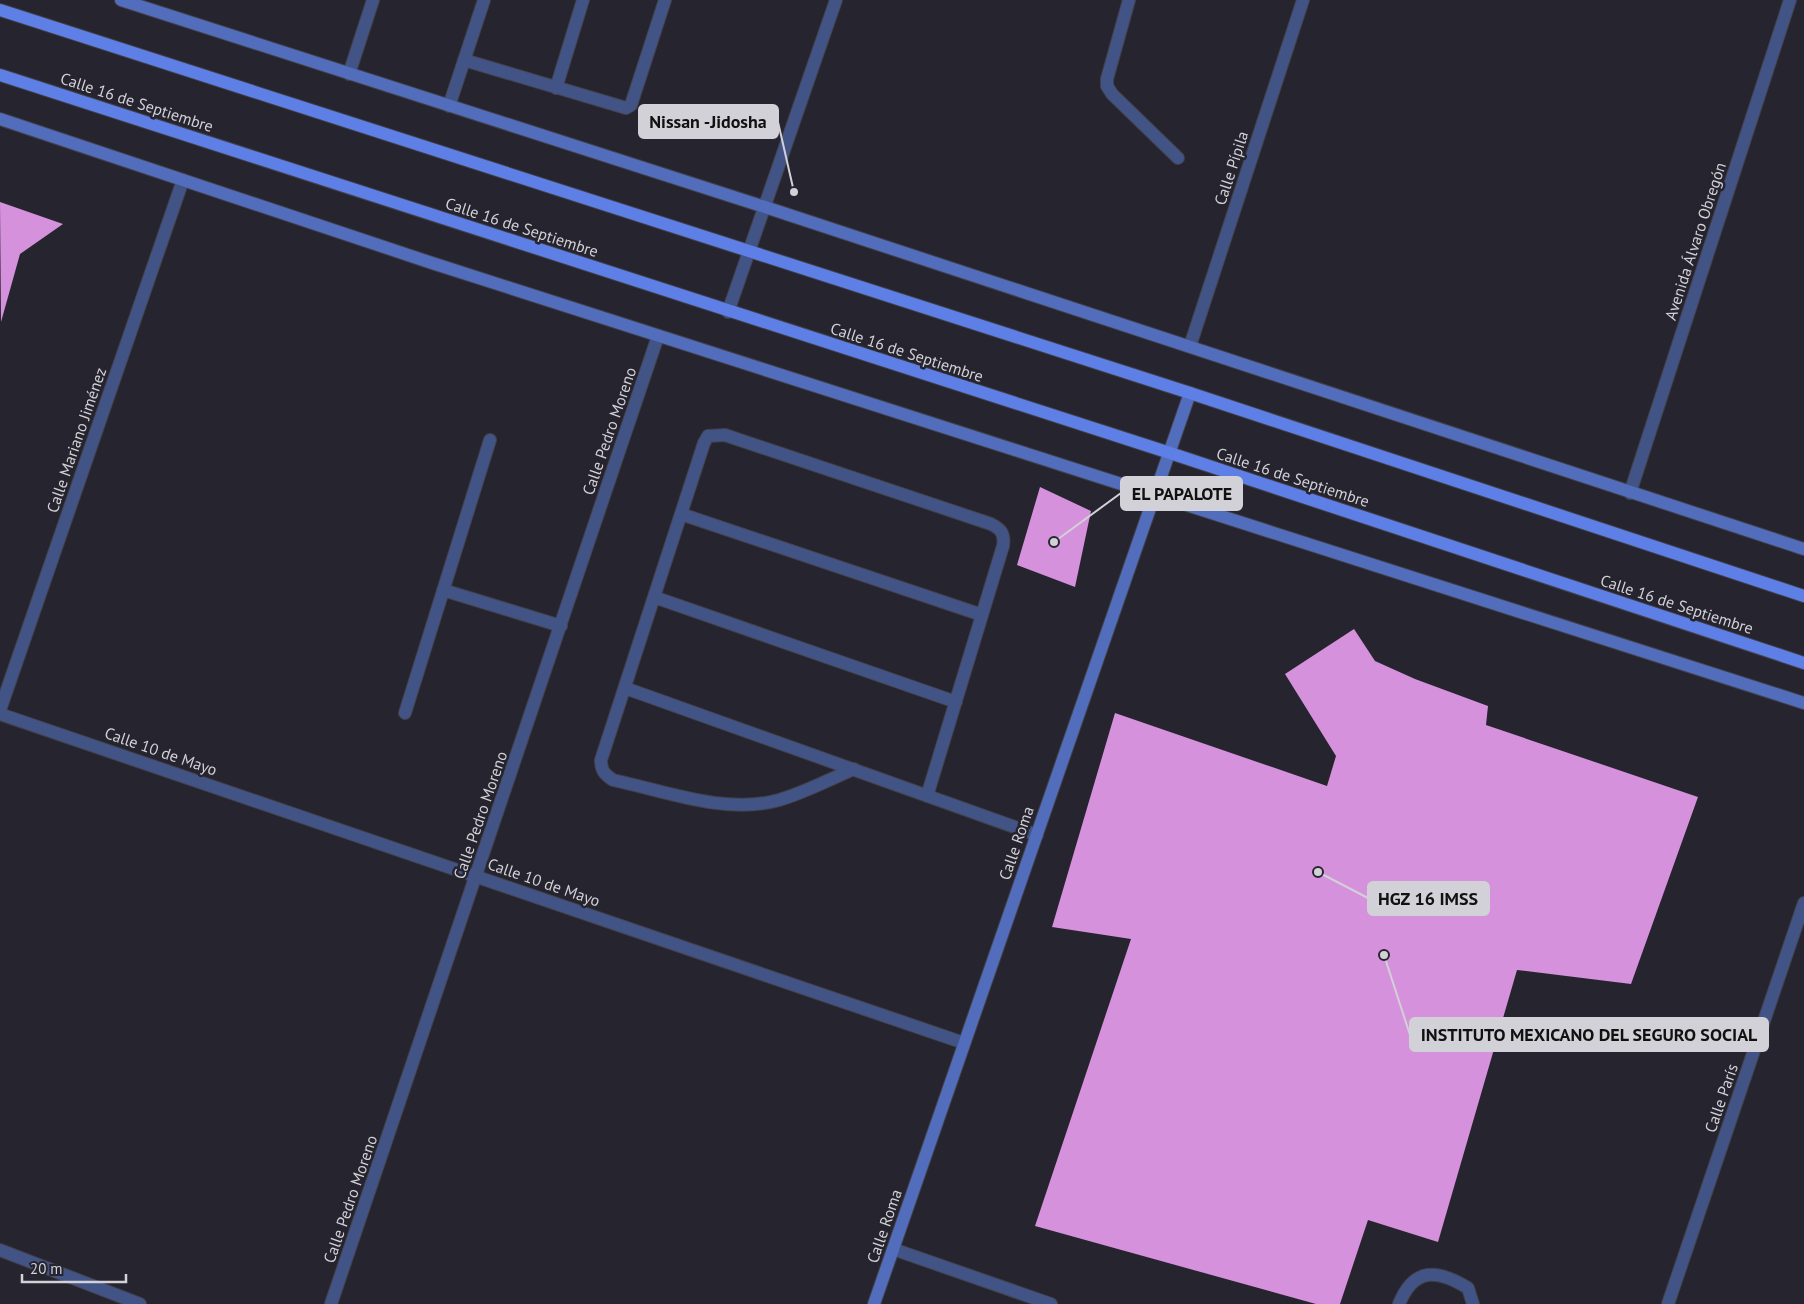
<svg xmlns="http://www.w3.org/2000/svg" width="1804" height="1304" viewBox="0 0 1804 1304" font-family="'PT Sans',sans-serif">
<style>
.building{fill:#d591db}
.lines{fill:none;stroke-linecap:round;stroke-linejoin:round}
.lane-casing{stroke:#424049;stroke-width:14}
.street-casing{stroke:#424049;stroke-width:14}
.secondary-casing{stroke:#424049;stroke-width:14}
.primary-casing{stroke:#424049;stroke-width:14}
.lane{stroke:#425485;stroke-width:12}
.street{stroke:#425485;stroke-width:12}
.secondary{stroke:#526dbb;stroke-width:12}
.primary{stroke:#5e7fe5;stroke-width:12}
.labels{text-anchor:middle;stroke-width:5;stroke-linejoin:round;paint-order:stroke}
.street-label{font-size:16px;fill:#d2d1d7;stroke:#26242e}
.leader{fill:none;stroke:#d2d1d7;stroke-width:2}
.callout-dot{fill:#d2d1d7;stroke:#26242e;stroke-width:2}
.callout{fill:#d2d1d7;stroke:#d2d1d7;stroke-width:2}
.callout-label{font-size:18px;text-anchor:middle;font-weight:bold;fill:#111}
</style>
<rect width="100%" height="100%" fill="#26242e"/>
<!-- building -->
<path class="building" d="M 0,202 L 63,224 L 20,254 L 1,322 Z
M 1040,487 L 1091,511 L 1075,587 L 1017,565 Z
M 1354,629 L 1375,661 L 1415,679 L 1488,706 L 1486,725 L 1698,797 L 1631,984 L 1517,970 L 1438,1242 L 1368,1220 L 1340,1304 L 1316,1304 L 1035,1226 L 1131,939 L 1052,927 L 1115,713 L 1327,786 L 1336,756 L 1285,674 Z"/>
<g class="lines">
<defs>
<path id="lane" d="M 1129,0 L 1107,79 L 1107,86 L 1112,94 L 1178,158
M 464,60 L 626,108 L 631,105 L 665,0
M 556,88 L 583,0
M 449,106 L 484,0
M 681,514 L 982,615
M 443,590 L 561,626
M 654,597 L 956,702
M 625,688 L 1037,835
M 405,713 L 490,440
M 854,769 C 830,779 804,793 779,800 C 726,815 665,791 613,780 C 604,774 601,770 601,760 L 704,443 L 708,436 L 725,435 L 991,524 C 1001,529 1005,534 1003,546 L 927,796
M 893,1249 L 1051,1304
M 1399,1304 C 1414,1267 1437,1269 1468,1288 L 1473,1304"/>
<path id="street" d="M 349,74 L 373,0
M 728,312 L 836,0
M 1190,346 L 1303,0
M 1630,493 L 1790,0
M 0,710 L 183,180
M 0,714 L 964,1043
M 0,1250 L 140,1304
M 331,1304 L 658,336
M 1668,1304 L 1804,903"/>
<path id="secondary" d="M 121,0 L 765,207 L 1804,549
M 0,119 L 432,263 L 1804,703
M 874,1304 L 1190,393"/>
<path id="primary" d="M 0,10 L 1190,393 L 1804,596
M 0,75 L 1170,453 L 1804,663"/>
</defs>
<!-- lane casing -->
<use href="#lane" class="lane-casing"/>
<!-- street casing -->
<use href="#street" class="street-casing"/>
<!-- secondary casing -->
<use href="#secondary" class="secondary-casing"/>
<!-- primary casing -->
<use href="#primary" class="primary-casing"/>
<!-- lane -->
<use href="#lane" class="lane"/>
<!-- street -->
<use href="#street" class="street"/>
<!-- secondary -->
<use href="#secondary" class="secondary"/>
<!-- primary -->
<use href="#primary" class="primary"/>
</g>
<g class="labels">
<!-- street labels -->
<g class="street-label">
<text transform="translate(137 102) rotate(18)" y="6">Calle 16 de Septiembre</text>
<text transform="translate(1231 168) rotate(-72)" y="6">Calle Pípila</text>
<text transform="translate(522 227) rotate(18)" y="6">Calle 16 de Septiembre</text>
<text transform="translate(1695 241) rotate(-72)" y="6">Avenida Álvaro Obregón</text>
<text transform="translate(907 352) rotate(18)" y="6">Calle 16 de Septiembre</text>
<text transform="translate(609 431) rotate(-71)" y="6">Calle Pedro Moreno</text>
<text transform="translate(76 440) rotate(-71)" y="6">Calle Mariano Jiménez</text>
<text transform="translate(1293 477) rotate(18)" y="6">Calle 16 de Septiembre</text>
<text transform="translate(1677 604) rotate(18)" y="6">Calle 16 de Septiembre</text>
<text transform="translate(161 751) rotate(19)" y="6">Calle 10 de Mayo</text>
<text transform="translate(480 815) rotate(-71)" y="6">Calle Pedro Moreno</text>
<text transform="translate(1016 843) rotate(-71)" y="6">Calle Roma</text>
<text transform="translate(544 882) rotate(19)" y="6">Calle 10 de Mayo</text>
<text transform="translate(1721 1098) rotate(-71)" y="6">Calle París</text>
<text transform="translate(350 1199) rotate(-71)" y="6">Calle Pedro Moreno</text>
<text transform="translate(884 1226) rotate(-71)" y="6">Calle Roma</text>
</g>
</g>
<!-- callouts -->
<path class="leader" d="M794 192L778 122M1054 542L1121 493M1318 872L1368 898M1384 955L1410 1035"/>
<g class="callout-dot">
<circle cx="794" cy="192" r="5"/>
<circle cx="1054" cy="542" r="5"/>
<circle cx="1318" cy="872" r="5"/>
<circle cx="1384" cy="955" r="5"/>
</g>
<g class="callout">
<rect x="639" y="105" width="139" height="33" rx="5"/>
<rect x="1121" y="477" width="121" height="33" rx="5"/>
<rect x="1368" y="882" width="121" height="33" rx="5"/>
<rect x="1410" y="1018" width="358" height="33" rx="5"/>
</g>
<g class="callout-label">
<text x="708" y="128">Nissan -Jidosha</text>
<text x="1182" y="500">EL PAPALOTE</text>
<text x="1428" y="905">HGZ 16 IMSS</text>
<text x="1589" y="1041">INSTITUTO MEXICANO DEL SEGURO SOCIAL</text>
</g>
<!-- scale -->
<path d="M22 1274v8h104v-8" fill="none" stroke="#d2d1d7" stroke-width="2.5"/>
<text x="30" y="1274" font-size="15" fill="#d2d1d7" stroke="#26242e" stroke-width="4" paint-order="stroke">20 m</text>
</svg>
